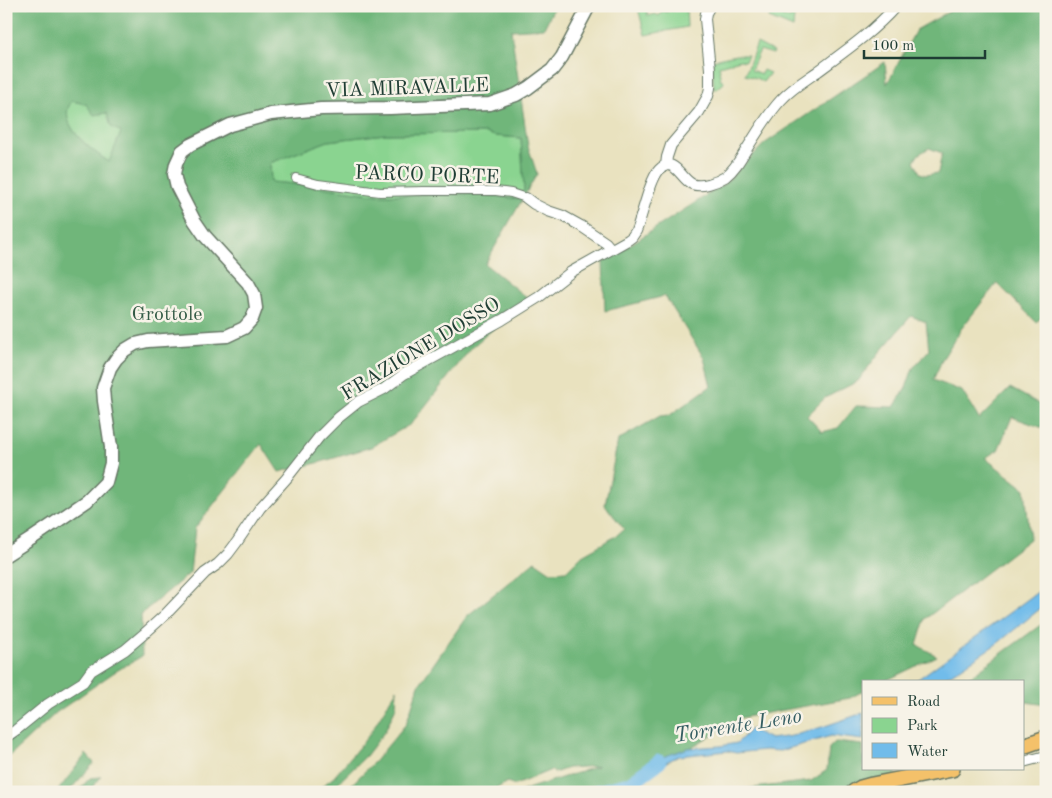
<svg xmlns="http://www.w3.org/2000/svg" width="1052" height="798" viewBox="0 0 1052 798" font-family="'Old Standard TT',serif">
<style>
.green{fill:#8ad490;stroke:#548862}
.forest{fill:#6fb67a;stroke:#477a57;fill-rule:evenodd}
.water{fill:#71bcea;stroke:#487c8f}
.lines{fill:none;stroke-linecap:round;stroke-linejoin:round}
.stream{stroke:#71bcea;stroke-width:2.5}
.river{stroke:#71bcea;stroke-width:15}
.pedestrian-casing{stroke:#667765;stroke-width:10}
.minor-casing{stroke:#667765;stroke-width:12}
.tertiary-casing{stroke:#667765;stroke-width:15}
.primary-casing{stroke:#667765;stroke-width:18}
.pedestrian{stroke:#fff;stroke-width:8}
.minor{stroke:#fff;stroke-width:10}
.tertiary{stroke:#fff;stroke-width:12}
.primary{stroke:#f4c16a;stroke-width:15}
.labels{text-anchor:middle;stroke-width:5;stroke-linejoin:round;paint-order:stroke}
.street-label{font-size:20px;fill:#1f3d34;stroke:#f7f3e8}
.park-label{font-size:20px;fill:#345b46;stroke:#f7f3e8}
.water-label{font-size:21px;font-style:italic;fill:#345d62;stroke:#f7f3e8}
</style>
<rect width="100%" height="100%" fill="#f7f3e8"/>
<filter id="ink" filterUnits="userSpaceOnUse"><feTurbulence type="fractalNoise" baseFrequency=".02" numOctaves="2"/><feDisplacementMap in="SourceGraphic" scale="10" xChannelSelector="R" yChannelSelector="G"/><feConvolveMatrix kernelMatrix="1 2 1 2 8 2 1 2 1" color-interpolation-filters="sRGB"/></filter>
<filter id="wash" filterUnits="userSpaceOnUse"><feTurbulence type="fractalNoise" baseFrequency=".0096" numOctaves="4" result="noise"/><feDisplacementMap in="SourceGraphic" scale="20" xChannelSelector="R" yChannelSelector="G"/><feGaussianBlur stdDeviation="1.12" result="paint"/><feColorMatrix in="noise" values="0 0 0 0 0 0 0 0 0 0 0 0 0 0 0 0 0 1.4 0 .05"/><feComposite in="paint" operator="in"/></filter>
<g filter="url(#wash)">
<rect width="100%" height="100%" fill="#e9e2bf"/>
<!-- green -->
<path class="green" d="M 634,6 L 646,6 L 648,16 L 655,14 L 659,16 L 662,10 L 667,12 L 669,9 L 673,11 L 675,6 L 686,6 L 687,27 L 645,35 L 638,8 Z
M 772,6 L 777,6 L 776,14 L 782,14 L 782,16 L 790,18 L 791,16 L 794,17 L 793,28 L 769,18 Z
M 757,43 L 774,52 L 773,54 L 760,50 L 751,70 L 761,74 L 763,70 L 770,73 L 763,82 L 756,78 L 745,75 Z
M 736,55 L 748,55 L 745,61 L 740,60 L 719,66 L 720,70 L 719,71 L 721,80 L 723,80 L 724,83 L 717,89 L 714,89 L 712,60 Z
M 72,101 L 86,104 L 107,113 L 122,132 L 109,162 C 94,152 62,129 68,108 C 69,105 70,103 72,101 Z
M 486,133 L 495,136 L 521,138 L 524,190 L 518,200 L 480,194 L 378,195 L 306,185 L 271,182 L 270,163 L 328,141 L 385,134 Z"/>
<!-- forest -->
<path class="forest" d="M 6,6 L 555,6 L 544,28 L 511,30 L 528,146 L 537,174 L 485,264 L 528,299 L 472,347 L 411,424 L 371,447 L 321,462 L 279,472 L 261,444 L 195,528 L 190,573 L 141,614 L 142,656 L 113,673 L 57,712 L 6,759 ZM 72,101 L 86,104 L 94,115 L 107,113 L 111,127 L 121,132 L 109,162 C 94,152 62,129 68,108 C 69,105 71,103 72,101 ZM 486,133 L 495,136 L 521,138 L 524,190 L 518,199 L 480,194 L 378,195 L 306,185 L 271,182 L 270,163 L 328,141 L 385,134 Z
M 959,6 L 1046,6 L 1046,314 L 1036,322 L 997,283 L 961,329 L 943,358 L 933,380 L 962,391 L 979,419 L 1010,388 L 1043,406 L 1046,406 L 1046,429 L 1012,417 L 998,450 L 985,458 L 1025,489 L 1030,539 L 925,619 L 917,645 L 937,656 L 883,682 L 863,682 L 863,691 L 850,698 L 740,718 L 630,784 L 630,792 L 521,792 L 530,788 L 598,766 L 568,768 L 554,773 L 551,770 L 515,785 L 507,782 L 491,792 L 344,792 L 376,760 L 406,724 L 419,685 L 467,616 L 535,561 L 551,572 L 566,571 L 582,555 L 616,536 L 624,529 L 605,505 L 618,440 L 660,416 L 670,415 L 711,386 L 704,358 L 665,296 L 605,311 L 603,262 L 724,184 L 764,144 L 885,62 L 887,84 L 916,30 ZM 929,148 L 942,153 L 938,173 L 926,175 L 920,173 L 914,161 L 919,154 ZM 911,316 L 926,322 L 929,350 L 913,368 L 906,388 L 894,407 L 856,406 L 838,428 L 822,432 L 807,416 L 825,398 L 858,381 L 879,353 Z
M 1046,621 L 1046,705 L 1026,702 L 1023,704 L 1023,682 L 956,682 L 968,678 Z
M 397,689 L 396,707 L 385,731 L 366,756 L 336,785 L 331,792 L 315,792 L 334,777 L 369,735 Z
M 835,742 L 863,745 L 863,769 L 896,769 L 895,792 L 720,792 L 811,781 L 827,770 L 829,748 Z
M 86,754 L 94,763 L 68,792 L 57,792 Z
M 101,777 L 88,792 L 77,792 L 90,778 Z"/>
<!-- water -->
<path class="water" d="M 1046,586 L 1046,604 L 998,643 L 939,682 L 914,682 Z
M 863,713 L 863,740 L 831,736 L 780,751 L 765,750 L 736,753 L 728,751 L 679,756 L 664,763 L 645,778 L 640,767 L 663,757 L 688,748 L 720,746 L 737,743 L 751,729 L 770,739 L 792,736 L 822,727 Z"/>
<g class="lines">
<!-- stream -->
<path class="stream" d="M 629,784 L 630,792"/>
<!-- river -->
<path class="river" d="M 597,792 L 629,784 L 659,762"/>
</g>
</g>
<g filter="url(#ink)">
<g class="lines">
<defs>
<path id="pedestrian" d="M 296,178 L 318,184 L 380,192 L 424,191 L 496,191 L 511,193 L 526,198"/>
<path id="minor" d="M 666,165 L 667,157 L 671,145 L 699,112 L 708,96 L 710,88 L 710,69 L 705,19 L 706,13 L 710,6
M 526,198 L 534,204 L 548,211 L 563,216 L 581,226 L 606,243 L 611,249
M 6,737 L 16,730 L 48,704 L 83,682 L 91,671 L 125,650 L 145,633 L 166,614 L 205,573 L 218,564 L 228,554 L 237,542 L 260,508 L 286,479 L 319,437 L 338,418 L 358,402 L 384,389 L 404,374 L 502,320 L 539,297 L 571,272 L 628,240 L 632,237 L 636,231 C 642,217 650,179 659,170 C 674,155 681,179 692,184 C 701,188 717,182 725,177 C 734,170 740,160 746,150 C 757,133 767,115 781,100 C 791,89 804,81 817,72 C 844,52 873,32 896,6
M 1023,762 L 1046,756"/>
<path id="tertiary" d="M 6,555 L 31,539 L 87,501 L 106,482 L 111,463 L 111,447 L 104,401 L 103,388 L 110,368 L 116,359 L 125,350 L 135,344 L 148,341 L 227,336 L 244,328 L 252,319 L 256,308 L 254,294 L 248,283 L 205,236 L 194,220 L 177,187 L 174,174 L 176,164 L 182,151 L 190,145 L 230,125 L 271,114 L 321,109 L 390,108 L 490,104 L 516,95 L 528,88 L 552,70 L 562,57 L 589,6"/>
<path id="primary" d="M 1023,746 L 1046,738
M 854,792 L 861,788 L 872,785 L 952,769"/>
</defs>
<!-- pedestrian casing -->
<use href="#pedestrian" class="pedestrian-casing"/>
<!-- minor casing -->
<use href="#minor" class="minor-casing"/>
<!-- tertiary casing -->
<use href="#tertiary" class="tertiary-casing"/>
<!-- primary casing -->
<use href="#primary" class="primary-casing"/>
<!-- pedestrian -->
<use href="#pedestrian" class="pedestrian"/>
<!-- minor -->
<use href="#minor" class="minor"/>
<!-- tertiary -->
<use href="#tertiary" class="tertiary"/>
<!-- primary -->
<use href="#primary" class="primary"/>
</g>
</g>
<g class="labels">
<!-- street labels -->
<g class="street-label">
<text transform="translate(407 87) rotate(-2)" y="7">VIA MIRAVALLE</text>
<text transform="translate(427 174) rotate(2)" y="7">PARCO PORTE</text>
<text transform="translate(420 348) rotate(-31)" y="7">FRAZIONE DOSSO</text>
</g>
<!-- park labels -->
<g class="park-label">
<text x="167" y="320">Grottole</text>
</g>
<!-- water labels -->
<g class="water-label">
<text transform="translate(738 725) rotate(-9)" y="7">Torrente Leno</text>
</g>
</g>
<!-- margin -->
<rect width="1052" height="798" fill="none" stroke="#f7f3e8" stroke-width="25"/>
<!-- legend -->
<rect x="862" y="680" width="162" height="90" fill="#f7f3e8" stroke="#a1aaa0"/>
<rect x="872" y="697" width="25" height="8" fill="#f4c16a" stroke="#a1aaa0"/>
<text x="907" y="706" font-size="15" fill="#1f3d34">Road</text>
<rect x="872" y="718" width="25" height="15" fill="#8ad490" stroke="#a1aaa0"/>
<text x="907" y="730" font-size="15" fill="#1f3d34">Park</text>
<rect x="872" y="743" width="25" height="15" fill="#71bcea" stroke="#a1aaa0"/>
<text x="907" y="756" font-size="15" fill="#1f3d34">Water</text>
<!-- scale -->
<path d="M864 50v8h121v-8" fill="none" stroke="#1f3d34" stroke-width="2.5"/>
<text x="872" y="50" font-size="15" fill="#1f3d34" stroke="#f7f3e8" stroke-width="4" paint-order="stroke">100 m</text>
</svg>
